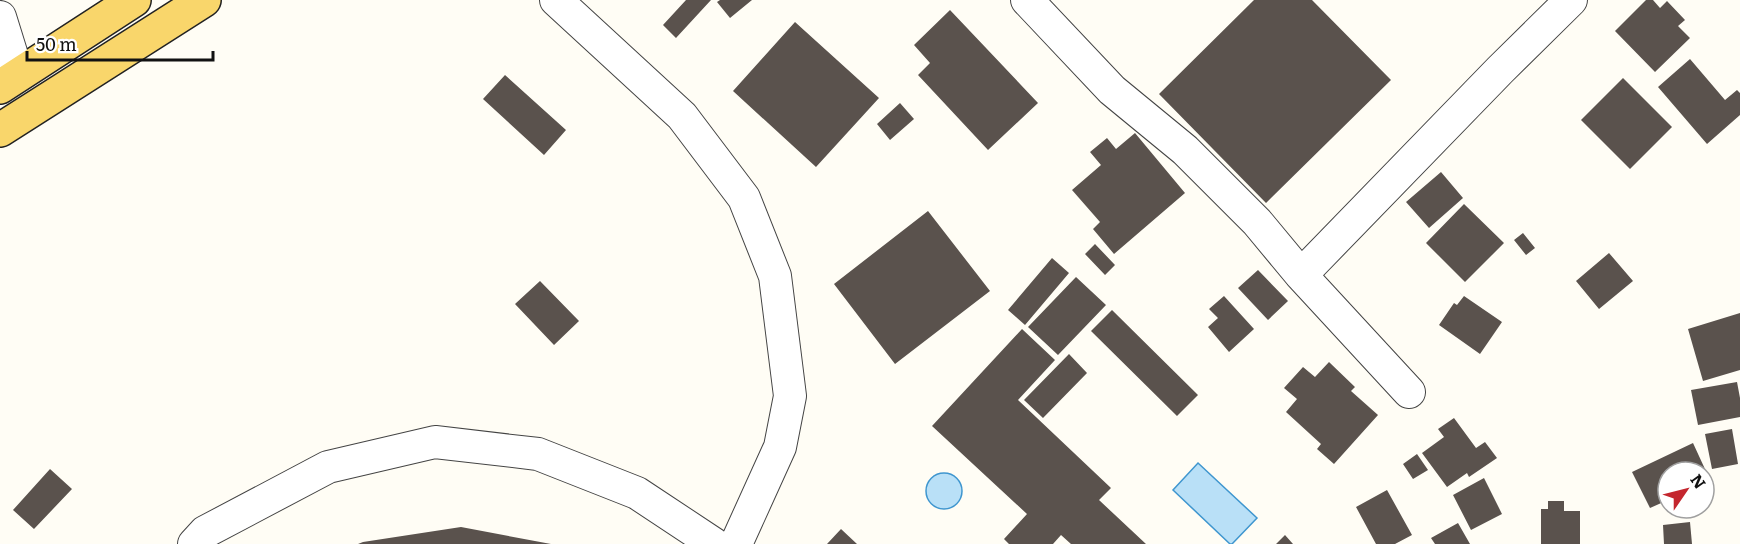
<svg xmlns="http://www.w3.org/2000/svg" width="1740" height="544" viewBox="0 0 1740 544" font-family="Literata,serif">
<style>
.water{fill:#b9e0f7;stroke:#3f96cf;stroke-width:1.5}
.building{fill:#5a524d}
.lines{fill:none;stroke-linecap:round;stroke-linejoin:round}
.minor-casing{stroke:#444;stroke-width:34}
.major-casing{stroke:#222;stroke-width:36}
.minor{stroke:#fff;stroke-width:32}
.major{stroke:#f9d66b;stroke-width:33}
</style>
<rect width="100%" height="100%" fill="#fffdf5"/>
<!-- water -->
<path class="water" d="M 1198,463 L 1257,518 L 1232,544 L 1230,544 L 1173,490 Z
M926 491a18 18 0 1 1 36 0a18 18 0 1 1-36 0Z"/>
<!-- building -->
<path class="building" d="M 686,0 L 711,0 L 676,38 L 663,25 Z
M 720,0 L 752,0 L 730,18 L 717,2 Z
M 1254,0 L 1312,0 L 1391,80 L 1266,203 L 1159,94 Z
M 1646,0 L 1653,0 L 1660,8 L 1667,1 L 1685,20 L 1678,26 L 1690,38 L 1655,72 L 1615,31 Z
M 950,10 L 1038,103 L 988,150 L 918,75 L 930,63 L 914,45 Z
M 795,22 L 879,98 L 816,167 L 733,91 Z
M 1690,59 L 1725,100 L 1737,90 L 1740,93 L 1740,115 L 1707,144 L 1658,87 Z
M 505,75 L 566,130 L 544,155 L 483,99 Z
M 1623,78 L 1672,127 L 1630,169 L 1581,120 Z
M 900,103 L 914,119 L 890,140 L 877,124 Z
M 1135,133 L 1185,193 L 1114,254 L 1093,229 L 1100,222 L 1072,190 L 1101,165 L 1090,152 L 1107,138 L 1116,149 Z
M 1441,172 L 1463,198 L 1429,228 L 1406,202 Z
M 1464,204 L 1504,243 L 1465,282 L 1426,243 Z
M 928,211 L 990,291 L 895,364 L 834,284 Z
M 1523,233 L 1535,248 L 1526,255 L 1514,240 Z
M 1095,244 L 1115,265 L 1105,275 L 1085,254 Z
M 1609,253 L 1633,281 L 1599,309 L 1576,281 Z
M 1052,258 L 1069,273 L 1025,325 L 1008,310 Z
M 1258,270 L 1288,301 L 1268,320 L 1238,288 Z
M 1076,277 L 1106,305 L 1058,355 L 1028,327 Z
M 540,281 L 579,321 L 554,345 L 515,304 Z
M 1224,296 L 1254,329 L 1229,352 L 1208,327 L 1218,318 L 1209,309 Z
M 1464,296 L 1502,322 L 1480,354 L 1439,325 L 1454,303 L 1457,305 Z
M 1112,310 L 1198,395 L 1177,416 L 1091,331 Z
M 1740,313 L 1740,370 L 1703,381 L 1688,329 Z
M 1022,329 L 1055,360 L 1018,400 L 1111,488 L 1099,500 L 1146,544 L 1071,544 L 1061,535 L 1053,544 L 1009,544 L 1004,539 L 1027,514 L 932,426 Z
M 1069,354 L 1087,373 L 1043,418 L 1024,400 Z
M 1329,362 L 1355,387 L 1351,391 L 1378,415 L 1334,464 L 1317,449 L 1321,444 L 1286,412 L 1297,399 L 1284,388 L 1303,367 L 1315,377 Z
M 1737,382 L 1740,398 L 1740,417 L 1698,425 L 1691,390 Z
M 1454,418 L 1476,448 L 1485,442 L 1497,458 L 1469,477 L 1467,473 L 1447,487 L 1422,453 L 1444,437 L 1438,429 Z
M 1732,429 L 1738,464 L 1712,469 L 1705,434 Z
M 1693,443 L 1710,480 L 1704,483 L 1704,472 L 1668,472 L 1668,500 L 1650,508 L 1632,472 Z
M 1417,454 L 1428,470 L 1413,479 L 1403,464 Z
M 50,469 L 72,489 L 34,529 L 13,510 Z
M 1484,478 L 1502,514 L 1471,530 L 1453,495 Z
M 1387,490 L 1412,535 L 1395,544 L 1376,544 L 1356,507 Z
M 1548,501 L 1564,501 L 1564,511 L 1580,511 L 1580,544 L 1541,544 L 1541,509 L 1548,509 Z
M 1690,522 L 1692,544 L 1664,544 L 1663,525 Z
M 1458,523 L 1470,544 L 1435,544 L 1431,538 Z
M 461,527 L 551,544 L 358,544 L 363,542 Z
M 841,529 L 857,544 L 827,544 Z
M 1285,535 L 1293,544 L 1276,544 Z"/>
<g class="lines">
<defs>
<path id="minor" d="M 556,0 L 682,116 L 744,198 L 775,276 L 790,396 L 780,447 L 736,544
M 1027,0 L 1112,90 L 1185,150 L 1257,222 L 1301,275 L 1409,392
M 0,17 L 18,75
M 1301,275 L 1500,70 L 1571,0
M 194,544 L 205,532 L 328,467 L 435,442 L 538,454 L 637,493 L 714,544"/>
<path id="major" d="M 0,87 L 134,0
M 0,130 L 204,0"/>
</defs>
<!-- minor casing -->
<use href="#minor" class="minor-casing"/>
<!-- major casing -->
<use href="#major" class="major-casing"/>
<!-- minor -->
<use href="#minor" class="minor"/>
<!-- major -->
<use href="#major" class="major"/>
</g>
<!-- north arrow -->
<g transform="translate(1686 490) rotate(55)"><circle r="28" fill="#ffffff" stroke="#a0a0a0" stroke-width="1.5"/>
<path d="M0-4.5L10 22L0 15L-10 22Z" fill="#c4262e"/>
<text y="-9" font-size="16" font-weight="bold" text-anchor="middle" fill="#111111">N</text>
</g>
<!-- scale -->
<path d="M27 51v9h186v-9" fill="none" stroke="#111111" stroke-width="3"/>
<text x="36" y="51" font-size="18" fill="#111111" stroke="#ffffff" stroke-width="4.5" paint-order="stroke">50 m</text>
</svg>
